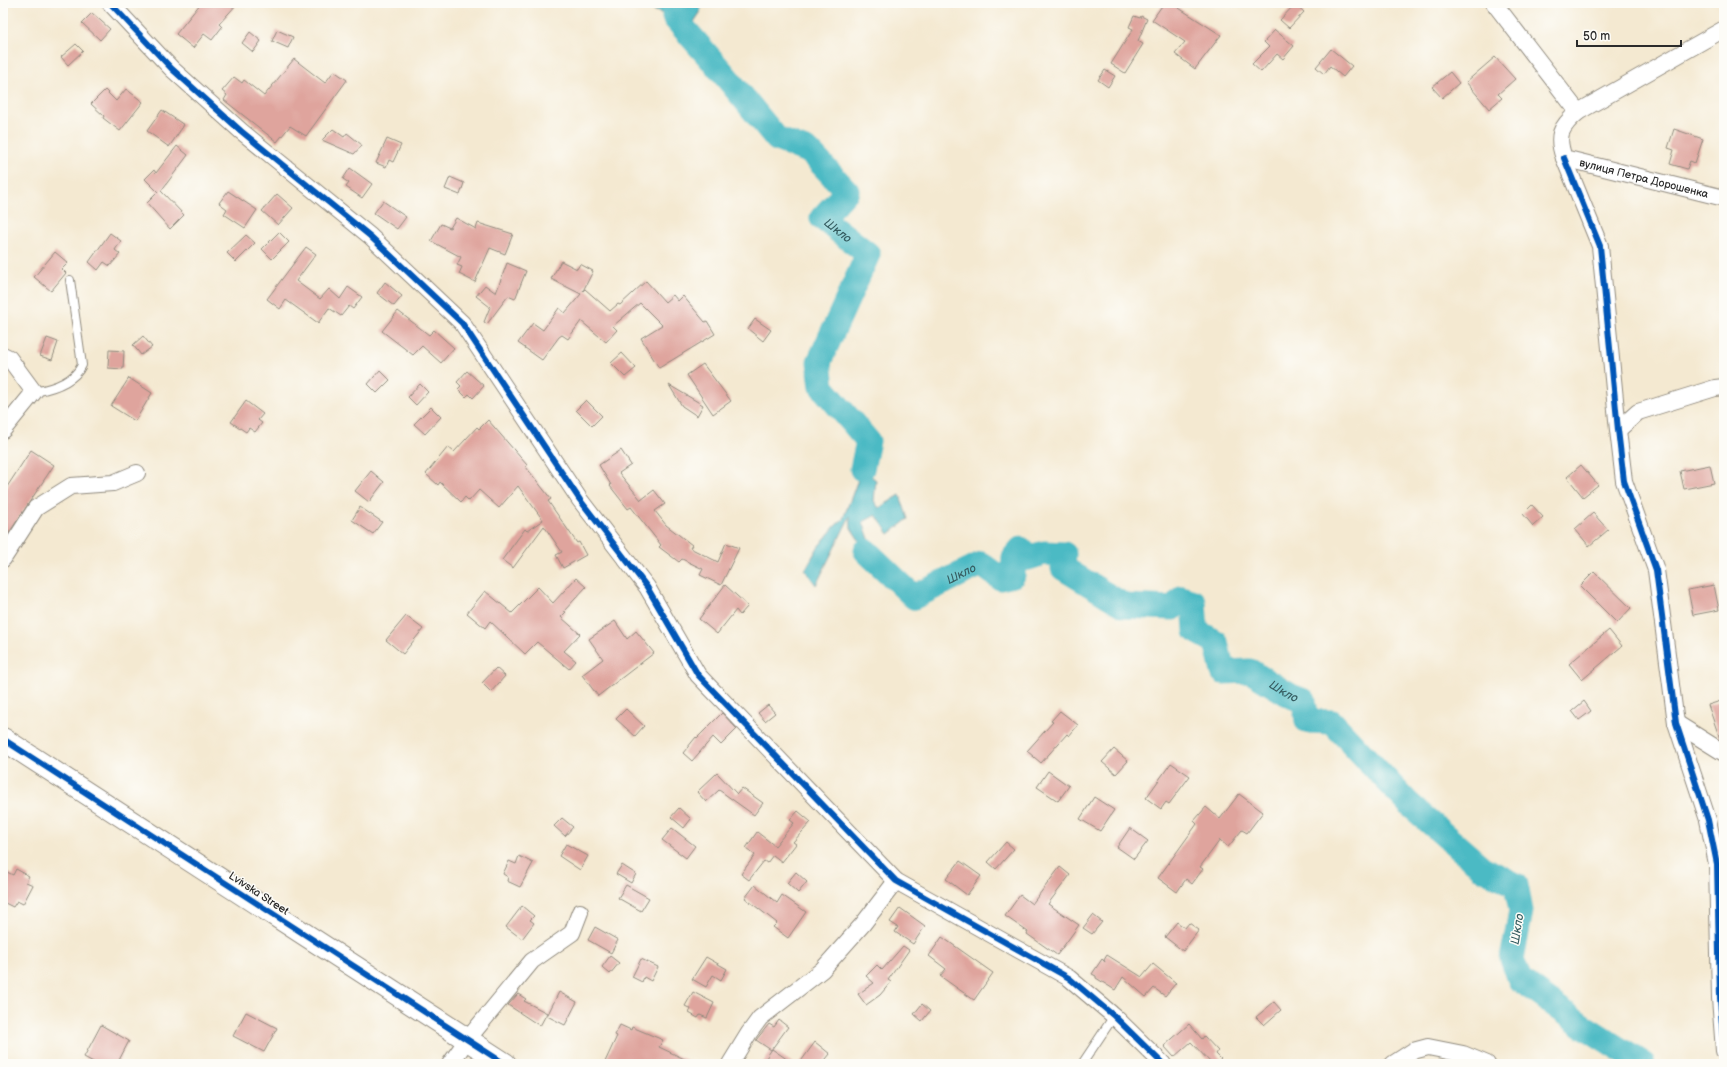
<svg xmlns="http://www.w3.org/2000/svg" width="1727" height="1067" viewBox="0 0 1727 1067" font-family="'Balsamiq Sans',sans-serif">
<style>
.water{fill:#4bbac4;stroke:#3b7278}
.lines{fill:none;stroke-linecap:round;stroke-linejoin:round}
.river{stroke:#4bbac4;stroke-width:25}
.building{fill:#dfa49d}
.lane-casing{stroke:#908a7e;stroke-width:10}
.street-casing{stroke:#908a7e;stroke-width:18}
.secondary-casing{stroke:#908a7e;stroke-width:24}
.lane{stroke:#fff;stroke-width:8}
.street{stroke:#fff;stroke-width:16}
.secondary{stroke:#fff;stroke-width:22}
.cycleway-casing{stroke:#fdfcf7;stroke-width:8}
.cycleway{stroke:#0057b8;stroke-width:6}
.labels{text-anchor:middle;stroke-width:3;stroke-linejoin:round;paint-order:stroke}
.street-label{font-size:11px;fill:#2b2b2b;stroke:#fdfcf7}
.water-label{font-size:12px;font-style:italic;fill:#365d61;stroke:#fdfcf7}
</style>
<rect width="100%" height="100%" fill="#fdfcf7"/>
<filter id="ink" filterUnits="userSpaceOnUse"><feTurbulence type="fractalNoise" baseFrequency=".025" numOctaves="2"/><feDisplacementMap in="SourceGraphic" scale="8" xChannelSelector="R" yChannelSelector="G"/><feConvolveMatrix kernelMatrix="1 2 1 2 8 2 1 2 1" color-interpolation-filters="sRGB"/></filter>
<filter id="wash" filterUnits="userSpaceOnUse"><feTurbulence type="fractalNoise" baseFrequency=".012" numOctaves="4" result="noise"/><feDisplacementMap in="SourceGraphic" scale="16" xChannelSelector="R" yChannelSelector="G"/><feGaussianBlur stdDeviation="0.9" result="paint"/><feColorMatrix in="noise" values="0 0 0 0 0 0 0 0 0 0 0 0 0 0 0 0 0 1.4 0 .05"/><feComposite in="paint" operator="in"/></filter>
<g filter="url(#wash)">
<rect width="100%" height="100%" fill="#f4e9d1"/>
<!-- water -->
<path class="water" d="M 635,3 L 702,3 L 700,13 L 692,25 Z
M 862,469 L 876,480 L 874,501 L 879,508 L 900,495 L 908,519 L 889,534 L 876,515 L 863,522 L 872,547 L 866,551 L 851,528 L 850,516 L 816,585 L 805,570 L 818,547 L 835,526 L 843,519 Z"/>
<g class="lines">
<!-- river -->
<g class="river">
<path id="s1" d="M 674,17 L 723,73 L 777,139 L 810,152 L 847,191 L 822,218 L 868,254 L 819,362 L 822,387 L 868,441 L 862,469"/>
<path id="s2" d="M 866,551 L 914,597 L 981,564 L 1000,578 L 1013,575 L 1014,557 L 1021,549 L 1028,558 L 1044,553 L 1064,554 L 1063,568 L 1125,606 L 1173,608 L 1182,598 L 1194,602 L 1196,631 L 1216,642 L 1223,672 L 1250,671 L 1291,696 L 1304,701 L 1307,721 L 1332,722 L 1409,804 L 1482,868 L 1516,885 L 1521,911 L 1512,959 L 1520,980 L 1582,1025 L 1644,1064"/>
</g>
</g>
<g id="blocks">
<!-- building -->
<path class="building" d="M 201,3 L 238,3 L 219,24 L 222,27 L 212,40 L 204,34 L 193,48 L 176,34 Z
M 1164,3 L 1171,3 L 1221,35 L 1195,69 L 1175,54 L 1185,42 L 1152,20 Z
M 1295,4 L 1304,12 L 1289,28 L 1280,20 Z
M 92,13 L 110,29 L 100,40 L 82,23 Z
M 1134,16 L 1140,18 L 1141,16 L 1147,19 L 1138,41 L 1143,44 L 1125,73 L 1111,64 L 1133,29 L 1129,27 Z
M 277,30 L 293,37 L 288,48 L 272,41 Z
M 1275,30 L 1294,46 L 1283,59 L 1277,54 L 1261,72 L 1252,64 L 1269,47 L 1264,42 Z
M 250,32 L 261,41 L 253,52 L 242,43 Z
M 76,44 L 83,51 L 68,65 L 61,57 Z
M 1331,49 L 1352,66 L 1343,77 L 1330,66 L 1324,74 L 1316,67 Z
M 1495,57 L 1515,79 L 1498,94 L 1502,98 L 1489,109 L 1466,82 Z
M 294,59 L 325,83 L 334,71 L 347,80 L 306,136 L 290,126 L 277,142 L 224,100 L 227,95 L 222,91 L 234,77 L 242,83 L 244,80 L 264,96 Z
M 1105,70 L 1115,76 L 1108,87 L 1098,80 Z
M 1450,72 L 1459,83 L 1442,98 L 1432,87 Z
M 126,89 L 143,102 L 120,131 L 103,118 L 104,116 L 91,104 L 105,90 L 116,101 Z
M 162,110 L 184,125 L 169,147 L 147,131 Z
M 333,129 L 344,137 L 347,133 L 362,145 L 354,154 L 322,140 Z
M 1674,129 L 1703,139 L 1695,163 L 1690,161 L 1687,169 L 1670,164 L 1674,150 L 1668,148 Z
M 387,139 L 401,145 L 393,162 L 389,160 L 386,167 L 376,163 Z
M 177,146 L 188,155 L 161,191 L 184,215 L 170,229 L 147,203 L 158,192 L 145,179 L 154,170 L 156,173 Z
M 350,168 L 372,184 L 362,198 L 346,187 L 349,183 L 343,179 Z
M 450,177 L 464,183 L 460,195 L 445,189 Z
M 228,191 L 257,210 L 245,228 L 224,214 L 227,209 L 219,203 Z
M 277,194 L 293,208 L 278,225 L 262,211 Z
M 383,201 L 406,217 L 397,229 L 374,213 Z
M 456,218 L 476,229 L 478,223 L 513,234 L 505,254 L 490,248 L 475,282 L 459,274 L 462,267 L 457,265 L 461,257 L 431,241 L 441,224 L 450,228 Z
M 279,232 L 289,242 L 272,259 L 262,249 Z
M 110,233 L 121,241 L 115,250 L 120,254 L 110,266 L 104,262 L 98,270 L 89,262 Z
M 246,235 L 255,243 L 236,262 L 227,253 Z
M 306,247 L 316,254 L 296,281 L 320,299 L 329,289 L 340,299 L 348,287 L 362,297 L 353,309 L 349,306 L 341,316 L 329,308 L 318,323 L 286,300 L 280,309 L 267,299 Z
M 55,252 L 68,263 L 62,269 L 66,273 L 51,291 L 34,277 Z
M 561,261 L 577,269 L 580,264 L 593,271 L 583,291 L 585,289 L 610,311 L 618,304 L 620,305 L 646,281 L 665,302 L 673,295 L 678,301 L 683,296 L 705,322 L 707,321 L 715,334 L 659,368 L 641,338 L 662,325 L 640,303 L 613,326 L 617,330 L 606,342 L 581,321 L 568,339 L 562,335 L 559,337 L 542,360 L 518,343 L 533,323 L 543,330 L 559,308 L 565,313 L 581,294 L 551,279 Z
M 507,263 L 526,271 L 515,299 L 508,296 L 487,324 L 484,322 L 490,307 L 476,296 L 485,285 L 496,293 Z
M 385,282 L 402,296 L 394,306 L 377,293 Z
M 398,311 L 429,335 L 434,330 L 454,348 L 441,363 L 422,346 L 413,355 L 382,331 Z
M 755,319 L 771,330 L 763,341 L 748,329 Z
M 143,336 L 152,347 L 141,355 L 133,345 Z
M 47,338 L 58,342 L 52,360 L 40,356 Z
M 109,350 L 124,351 L 123,369 L 108,368 Z
M 622,353 L 636,368 L 625,377 L 611,363 Z
M 703,364 L 731,401 L 713,414 L 687,375 Z
M 380,370 L 390,380 L 377,393 L 368,384 Z
M 467,371 L 484,386 L 473,398 L 469,394 L 466,397 L 458,389 L 461,386 L 457,382 Z
M 129,378 L 152,393 L 135,421 L 111,406 Z
M 420,384 L 428,392 L 416,405 L 408,397 Z
M 669,385 L 703,405 L 697,416 L 682,406 Z
M 586,400 L 602,416 L 592,426 L 576,410 Z
M 246,401 L 263,414 L 258,420 L 262,423 L 255,432 L 249,428 L 246,432 L 231,422 Z
M 431,407 L 441,417 L 425,434 L 414,424 Z
M 488,420 L 527,465 L 526,467 L 551,499 L 548,501 L 577,543 L 579,542 L 586,555 L 563,568 L 556,555 L 562,552 L 544,526 L 513,568 L 502,560 L 525,529 L 527,531 L 543,520 L 518,486 L 499,508 L 479,490 L 469,501 L 465,497 L 461,502 L 440,482 L 438,485 L 426,474 L 448,447 L 454,452 L 477,427 L 479,429 Z
M 31,450 L 54,465 L 3,542 L 3,493 Z
M 621,450 L 631,465 L 619,473 L 641,500 L 654,490 L 665,504 L 655,511 L 666,525 L 692,545 L 690,548 L 718,562 L 726,543 L 739,548 L 721,585 L 700,575 L 703,569 L 682,559 L 679,562 L 659,547 L 661,545 L 631,507 L 628,509 L 610,486 L 611,485 L 599,465 Z
M 1581,465 L 1598,485 L 1583,497 L 1567,477 Z
M 1710,465 L 1714,483 L 1684,489 L 1680,471 Z
M 371,471 L 384,482 L 369,502 L 355,491 Z
M 1532,505 L 1543,517 L 1533,526 L 1523,514 Z
M 360,507 L 382,522 L 373,534 L 352,520 Z
M 1593,513 L 1608,530 L 1589,546 L 1575,529 Z
M 1594,572 L 1631,608 L 1617,623 L 1580,586 Z
M 576,578 L 586,587 L 564,611 L 566,612 L 561,617 L 580,634 L 564,651 L 576,661 L 569,669 L 537,642 L 525,654 L 490,621 L 485,628 L 467,613 L 485,591 L 512,613 L 538,587 L 553,603 Z
M 725,585 L 748,606 L 740,615 L 736,610 L 717,634 L 699,619 Z
M 1714,585 L 1719,610 L 1693,615 L 1688,590 Z
M 406,616 L 423,629 L 403,654 L 386,640 Z
M 615,621 L 627,639 L 636,631 L 654,653 L 598,696 L 582,675 L 603,659 L 589,639 Z
M 1609,630 L 1622,646 L 1582,680 L 1569,664 Z
M 496,668 L 505,676 L 491,692 L 482,683 Z
M 1724,700 L 1724,742 L 1720,739 L 1708,705 Z
M 1584,701 L 1591,711 L 1579,720 L 1572,711 Z
M 768,705 L 775,713 L 765,721 L 758,713 Z
M 626,709 L 644,726 L 635,736 L 616,719 Z
M 1060,711 L 1078,725 L 1069,736 L 1067,734 L 1041,763 L 1027,751 L 1053,722 L 1051,721 Z
M 722,713 L 737,729 L 721,745 L 713,737 L 692,761 L 683,753 L 696,737 L 697,738 Z
M 1114,749 L 1128,761 L 1116,774 L 1102,762 Z
M 1171,763 L 1190,776 L 1169,804 L 1166,802 L 1161,809 L 1146,798 Z
M 1048,771 L 1069,786 L 1058,801 L 1037,787 Z
M 717,773 L 737,794 L 742,788 L 763,803 L 754,815 L 719,790 L 706,802 L 697,792 Z
M 1239,794 L 1263,812 L 1247,833 L 1242,830 L 1228,847 L 1220,840 L 1200,867 L 1203,869 L 1192,884 L 1186,879 L 1177,892 L 1158,878 L 1197,824 L 1194,821 L 1206,807 L 1220,819 Z
M 1094,797 L 1114,810 L 1100,831 L 1080,819 Z
M 679,808 L 691,819 L 684,828 L 671,817 Z
M 798,811 L 811,822 L 793,842 L 796,844 L 782,862 L 773,855 L 767,863 L 764,861 L 749,880 L 741,874 L 755,855 L 746,848 L 757,832 L 775,846 L 794,823 L 790,820 Z
M 562,818 L 573,827 L 565,836 L 554,826 Z
M 672,828 L 695,846 L 686,858 L 662,840 Z
M 1130,828 L 1148,841 L 1134,859 L 1117,847 Z
M 1006,842 L 1014,849 L 996,869 L 988,862 Z
M 566,844 L 588,856 L 580,870 L 559,856 Z
M 519,856 L 533,863 L 520,887 L 507,881 L 508,877 L 503,874 L 509,861 L 516,864 Z
M 960,861 L 981,876 L 967,895 L 946,879 Z
M 622,865 L 636,874 L 631,883 L 616,874 Z
M 1060,867 L 1070,875 L 1048,904 L 1079,925 L 1057,955 L 1027,934 L 1028,932 L 1005,916 L 1020,895 L 1032,904 Z
M 16,869 L 29,876 L 26,882 L 33,885 L 23,904 L 17,901 L 13,907 L 3,902 L 3,870 L 13,875 Z
M 796,872 L 807,882 L 798,893 L 787,883 Z
M 626,885 L 649,898 L 641,911 L 618,898 Z
M 755,885 L 777,903 L 782,895 L 806,912 L 788,938 L 773,927 L 777,923 L 745,898 Z
M 522,906 L 534,916 L 530,920 L 534,923 L 522,939 L 506,927 Z
M 900,908 L 925,926 L 913,944 L 895,932 L 898,927 L 890,922 Z
M 1093,915 L 1102,922 L 1092,934 L 1083,928 Z
M 1177,922 L 1185,928 L 1189,923 L 1199,930 L 1183,951 L 1165,937 Z
M 595,927 L 618,940 L 611,953 L 588,940 Z
M 942,937 L 993,973 L 974,1000 L 940,976 L 946,969 L 929,956 Z
M 903,946 L 909,950 L 888,980 L 891,982 L 880,995 L 866,1005 L 858,994 L 874,983 L 866,976 L 877,965 L 882,970 Z
M 1107,955 L 1142,977 L 1153,964 L 1176,983 L 1165,996 L 1154,988 L 1146,997 L 1123,977 L 1115,990 L 1096,978 L 1096,976 L 1092,974 L 1102,959 L 1105,962 L 1104,960 Z
M 610,956 L 619,963 L 610,974 L 602,967 Z
M 706,957 L 727,969 L 721,980 L 713,975 L 706,987 L 692,979 Z
M 641,959 L 658,967 L 651,981 L 644,977 L 642,982 L 632,977 Z
M 559,992 L 577,1002 L 565,1025 L 547,1016 Z
M 693,992 L 714,1003 L 707,1018 L 700,1015 L 698,1018 L 689,1013 L 691,1009 L 685,1006 Z
M 518,994 L 526,999 L 524,1001 L 547,1013 L 540,1026 L 508,1005 Z
M 1274,1002 L 1281,1010 L 1264,1025 L 1256,1017 Z
M 922,1004 L 930,1011 L 922,1021 L 914,1014 Z
M 246,1012 L 277,1028 L 264,1052 L 233,1036 Z
M 779,1020 L 788,1027 L 771,1050 L 756,1040 L 769,1024 L 774,1027 Z
M 1189,1024 L 1202,1039 L 1204,1036 L 1218,1051 L 1216,1054 L 1221,1059 L 1216,1064 L 1212,1064 L 1191,1042 L 1174,1057 L 1164,1046 Z
M 101,1025 L 129,1041 L 117,1064 L 97,1064 L 84,1057 Z
M 620,1025 L 631,1030 L 632,1027 L 663,1040 L 659,1047 L 695,1064 L 604,1064 L 617,1036 L 615,1035 Z
M 815,1042 L 830,1054 L 822,1064 L 799,1064 Z
M 772,1049 L 794,1064 L 762,1064 Z"/>
</g>
</g>
<g filter="url(#ink)">
<use href="#blocks" fill-opacity="0" stroke="#908a7e" stroke-width="1"/>
<g class="lines">
<defs>
<path id="lane" d="M 34,392 C 51,389 74,382 82,365 L 70,280
M 1082,1064 L 1114,1016"/>
<g id="street">
<path d="M 110,3 L 172,69 L 241,131 L 370,236 L 462,323 L 580,500 L 647,587 L 698,675 L 896,881 L 1069,978 L 1114,1016 L 1163,1064"/>
<path id="s3" d="M 1494,3 L 1578,112 C 1560,127 1556,136 1564,158 L 1724,198"/>
<path d="M 1578,112 L 1724,29"/>
<path d="M 1564,158 L 1600,246 L 1618,430 L 1624,481 L 1656,570 L 1676,723 L 1708,820 L 1717,864 L 1720,998 L 1724,1051"/>
<path d="M 3,355 L 9,358 L 34,392 L 3,430"/>
<path d="M 1618,430 L 1638,412 L 1715,388 L 1724,387"/>
<path d="M 3,559 L 36,508 L 71,486 L 113,483 L 137,473"/>
<path d="M 1676,723 L 1724,753"/>
<path d="M 450,1064 L 467,1040 L 532,961 L 572,933 L 580,912"/>
<path d="M 730,1064 L 749,1033 L 760,1018 L 822,970 L 863,924 L 896,881"/>
<path d="M 1393,1064 L 1413,1051 L 1428,1047 L 1463,1054 L 1487,1064"/>
</g>
<path id="secondary" d="M 3,739 L 505,1064"/>
</defs>
<!-- lane casing -->
<use href="#lane" class="lane-casing"/>
<!-- street casing -->
<use href="#street" class="street-casing"/>
<!-- secondary casing -->
<use href="#secondary" class="secondary-casing"/>
<!-- lane -->
<use href="#lane" class="lane"/>
<!-- street -->
<use href="#street" class="street"/>
<!-- secondary -->
<use href="#secondary" class="secondary"/>
<defs>
<path id="cycleway" d="M 110,3 L 172,69 L 241,131 L 370,236 L 462,323 L 580,500 L 647,587 L 698,675 L 896,881 L 1069,978 L 1114,1016 L 1163,1064
M 1564,158 L 1600,246 L 1618,430 L 1624,481 L 1656,570 L 1676,723 L 1708,820 L 1717,864 L 1720,998 L 1724,1051
M 3,739 L 505,1064"/>
</defs>
<!-- cycleway casing -->
<use href="#cycleway" class="cycleway-casing"/>
<!-- cycleway -->
<use href="#cycleway" class="cycleway"/>
</g>
</g>
<g class="labels">
<!-- street labels -->
<g class="street-label">
<text dy="4" stroke="none"><textPath href="#s3" startOffset="273">вулиця Петра Дорошенка</textPath></text>
<text transform="translate(259 893) rotate(33)" y="4">Lvivska Street</text>
</g>
<!-- water labels -->
<g class="water-label">
<text dy="4" stroke="none"><textPath href="#s1" startOffset="306">Шкло</textPath></text>
<text dy="4" stroke="none"><textPath href="#s2" startOffset="119">Шкло</textPath></text>
<text dy="4" stroke="none"><textPath href="#s2" startOffset="565">Шкло</textPath></text>
<text transform="translate(1517 929) rotate(-81)" y="4">Шкло</text>
</g>
</g>
<!-- margin -->
<rect width="1727" height="1067" fill="none" stroke="#fdfcf7" stroke-width="16"/>
<!-- scale -->
<path d="M1577 40v6h104v-6" fill="none" stroke="#2b2b2b" stroke-width="2"/>
<text x="1583" y="40" font-size="12" fill="#2b2b2b" stroke="#fdfcf7" stroke-width="3" paint-order="stroke">50 m</text>
</svg>
